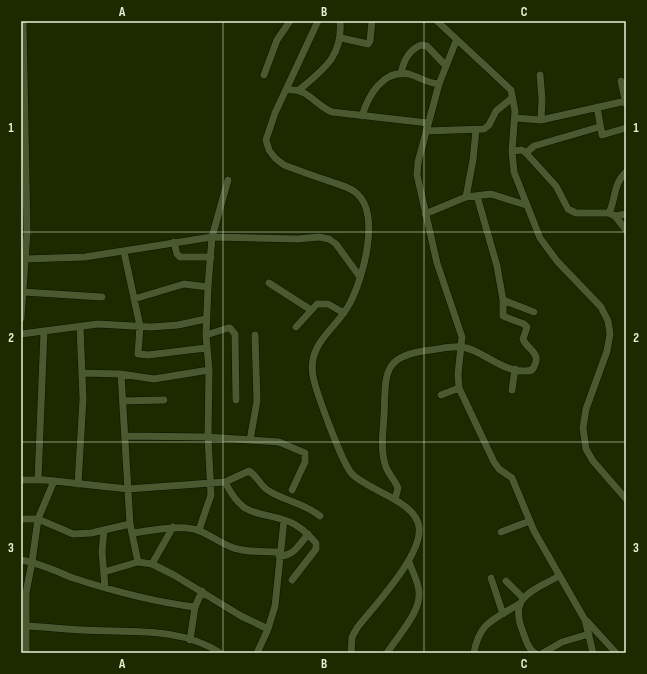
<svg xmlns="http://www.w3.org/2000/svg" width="647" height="674" viewBox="0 0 647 674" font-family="'Sofia Sans Condensed',sans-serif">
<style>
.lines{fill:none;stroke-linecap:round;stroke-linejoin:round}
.minor-casing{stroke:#091100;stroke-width:8}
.minor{stroke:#4a592f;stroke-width:7}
.grid{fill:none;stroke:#e7f0d8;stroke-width:1;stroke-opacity:0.55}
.neatline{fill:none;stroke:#e7f0d8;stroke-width:1.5}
.grid-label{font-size:13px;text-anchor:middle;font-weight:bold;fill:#e7f0d8}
</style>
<rect width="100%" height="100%" fill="#1d2a00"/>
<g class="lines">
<defs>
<path id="minor" d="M 318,21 L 275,113 L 266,140 L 269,150 L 275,158 L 284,165 C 300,171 316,177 332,182 C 340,185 349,187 355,192 C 382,212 363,278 350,303 C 337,329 307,342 313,376 C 316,392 342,463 352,474 C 369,491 416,501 419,527 C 423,555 374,606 357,628 L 352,637 L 351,653
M 437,21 L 511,90 L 515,111 L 512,151 L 514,172 L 540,238 L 557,261 L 601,307 L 608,321 L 610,334 L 607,351 L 586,409 L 583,428 L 586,449 L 593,461 L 626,499
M 341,38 L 368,44 L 370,41 L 372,21
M 456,41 L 439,84 L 418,162 L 417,175 L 437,263 L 462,337 L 458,374 L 459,388 L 494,462 L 499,469 L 512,478 L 534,531 L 585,620 L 593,653
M 401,74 C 403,62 409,50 421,45 L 427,46 L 446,66
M 264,75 L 277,40 L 290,21
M 540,75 L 542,99 L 541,120
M 621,81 L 626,104
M 286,90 C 307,87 315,105 332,112 L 428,123
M 299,90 C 324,69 343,56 340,21
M 597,107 L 602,135 L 626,128
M 362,116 C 368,96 383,69 409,74 C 419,77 427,83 439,84
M 515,118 L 541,120 L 626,101
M 426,131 L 484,129 L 489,125 L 496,111 L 512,98
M 512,151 L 522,150 L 526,153 L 556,186 L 568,209 L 576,213 L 609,213 L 615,216 L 626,230
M 526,153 L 534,146 L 599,127
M 477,196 L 497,266 L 503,300 L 534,312
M 466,197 L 473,160 L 476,130
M 609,213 C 616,198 613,184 626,172
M 425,214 L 466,197 L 491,194 L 526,205
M 615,216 L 626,214
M 174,242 L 177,254 L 180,257 L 211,257
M 124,252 L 140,326 L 138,354 L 148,355 L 206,348
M 25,259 L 85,257 L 212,237 L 298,239 L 319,237 L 329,239 L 336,244 L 360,277
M 269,283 L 311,310
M 23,292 L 102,297
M 134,299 L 184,284 L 208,287
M 21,318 L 27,233 L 23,21
M 296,327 L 317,304 L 328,304 L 344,313
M 21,334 L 98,324 L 151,327 L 178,325 L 206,319
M 206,335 L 228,328 L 230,328 L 235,334 L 236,400
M 83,373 L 121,374 L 154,379 L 209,370
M 121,374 L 130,524 L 138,562
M 512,390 L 515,369
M 441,395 L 459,388
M 123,401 L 164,400
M 125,436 L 208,437 L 279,442 L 305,453 L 305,462 L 292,490
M 250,440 L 257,401 L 255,335
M 21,480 L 45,480 L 128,489 L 225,482 L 249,471 C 257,475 260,486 269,491 C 285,501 304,503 320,516
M 38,480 L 44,331
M 225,482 C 245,521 257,509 290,522 C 300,526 309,535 316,543 L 316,549 L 292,580
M 78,484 L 83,399 L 80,326
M 395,499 L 398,488 C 395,480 389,475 386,467 C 380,451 383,432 384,416 C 386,373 381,356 430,350 C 440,349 451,346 461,347 C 483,349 506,377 532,370 C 544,353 527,350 523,339 L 527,327 L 524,324 L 503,316 L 503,300
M 21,519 L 38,519 L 73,534 L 91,533 L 130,524
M 104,530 L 102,552 L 105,587
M 199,530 L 211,495 L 208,437 L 209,370 L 206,335 L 208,287 L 212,237 L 228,180
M 501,532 L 530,521
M 132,533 C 150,531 169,526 187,528 C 203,529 216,541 231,547 C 246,553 265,551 280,552
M 279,556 C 294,556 299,545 308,534
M 21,560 C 39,563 56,571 73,578 C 113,591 154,602 195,607
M 152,564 L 173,527
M 104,572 L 138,562 L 152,564 L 174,575 L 241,616 L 268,629
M 491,578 L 503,614
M 506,581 L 522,597
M 587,621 L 616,653
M 26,626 C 45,627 63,629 82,630 C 127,633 180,626 220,653
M 190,640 L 195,607 L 202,591
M 26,653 L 26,593 L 32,562 L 38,519 L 54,481
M 257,653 L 268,629 L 275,606 L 284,520
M 387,653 C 398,635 425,609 418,586 C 416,578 412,570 409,562
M 474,653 C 479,622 495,619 519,604
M 535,653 C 528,649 526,640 523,632 C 508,596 533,591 559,576
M 543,653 L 562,642 L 589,634"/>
</defs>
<!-- minor casing -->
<use href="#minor" class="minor-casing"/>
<!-- minor -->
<use href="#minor" class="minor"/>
</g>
<!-- grid -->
<path class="grid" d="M 223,21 L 223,653M 424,21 L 424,653M 21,232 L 626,232M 21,442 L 626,442"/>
<!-- border -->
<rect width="647" height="674" fill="none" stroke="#1d2a00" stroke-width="44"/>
<rect x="22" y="22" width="603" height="630" class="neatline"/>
<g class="grid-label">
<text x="122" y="16">A</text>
<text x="324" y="16">B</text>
<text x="524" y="16">C</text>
<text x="11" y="132">1</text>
<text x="636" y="132">1</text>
<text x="11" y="342">2</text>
<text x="636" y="342">2</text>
<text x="11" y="552">3</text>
<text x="636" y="552">3</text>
<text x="122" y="668">A</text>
<text x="324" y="668">B</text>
<text x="524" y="668">C</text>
</g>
</svg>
